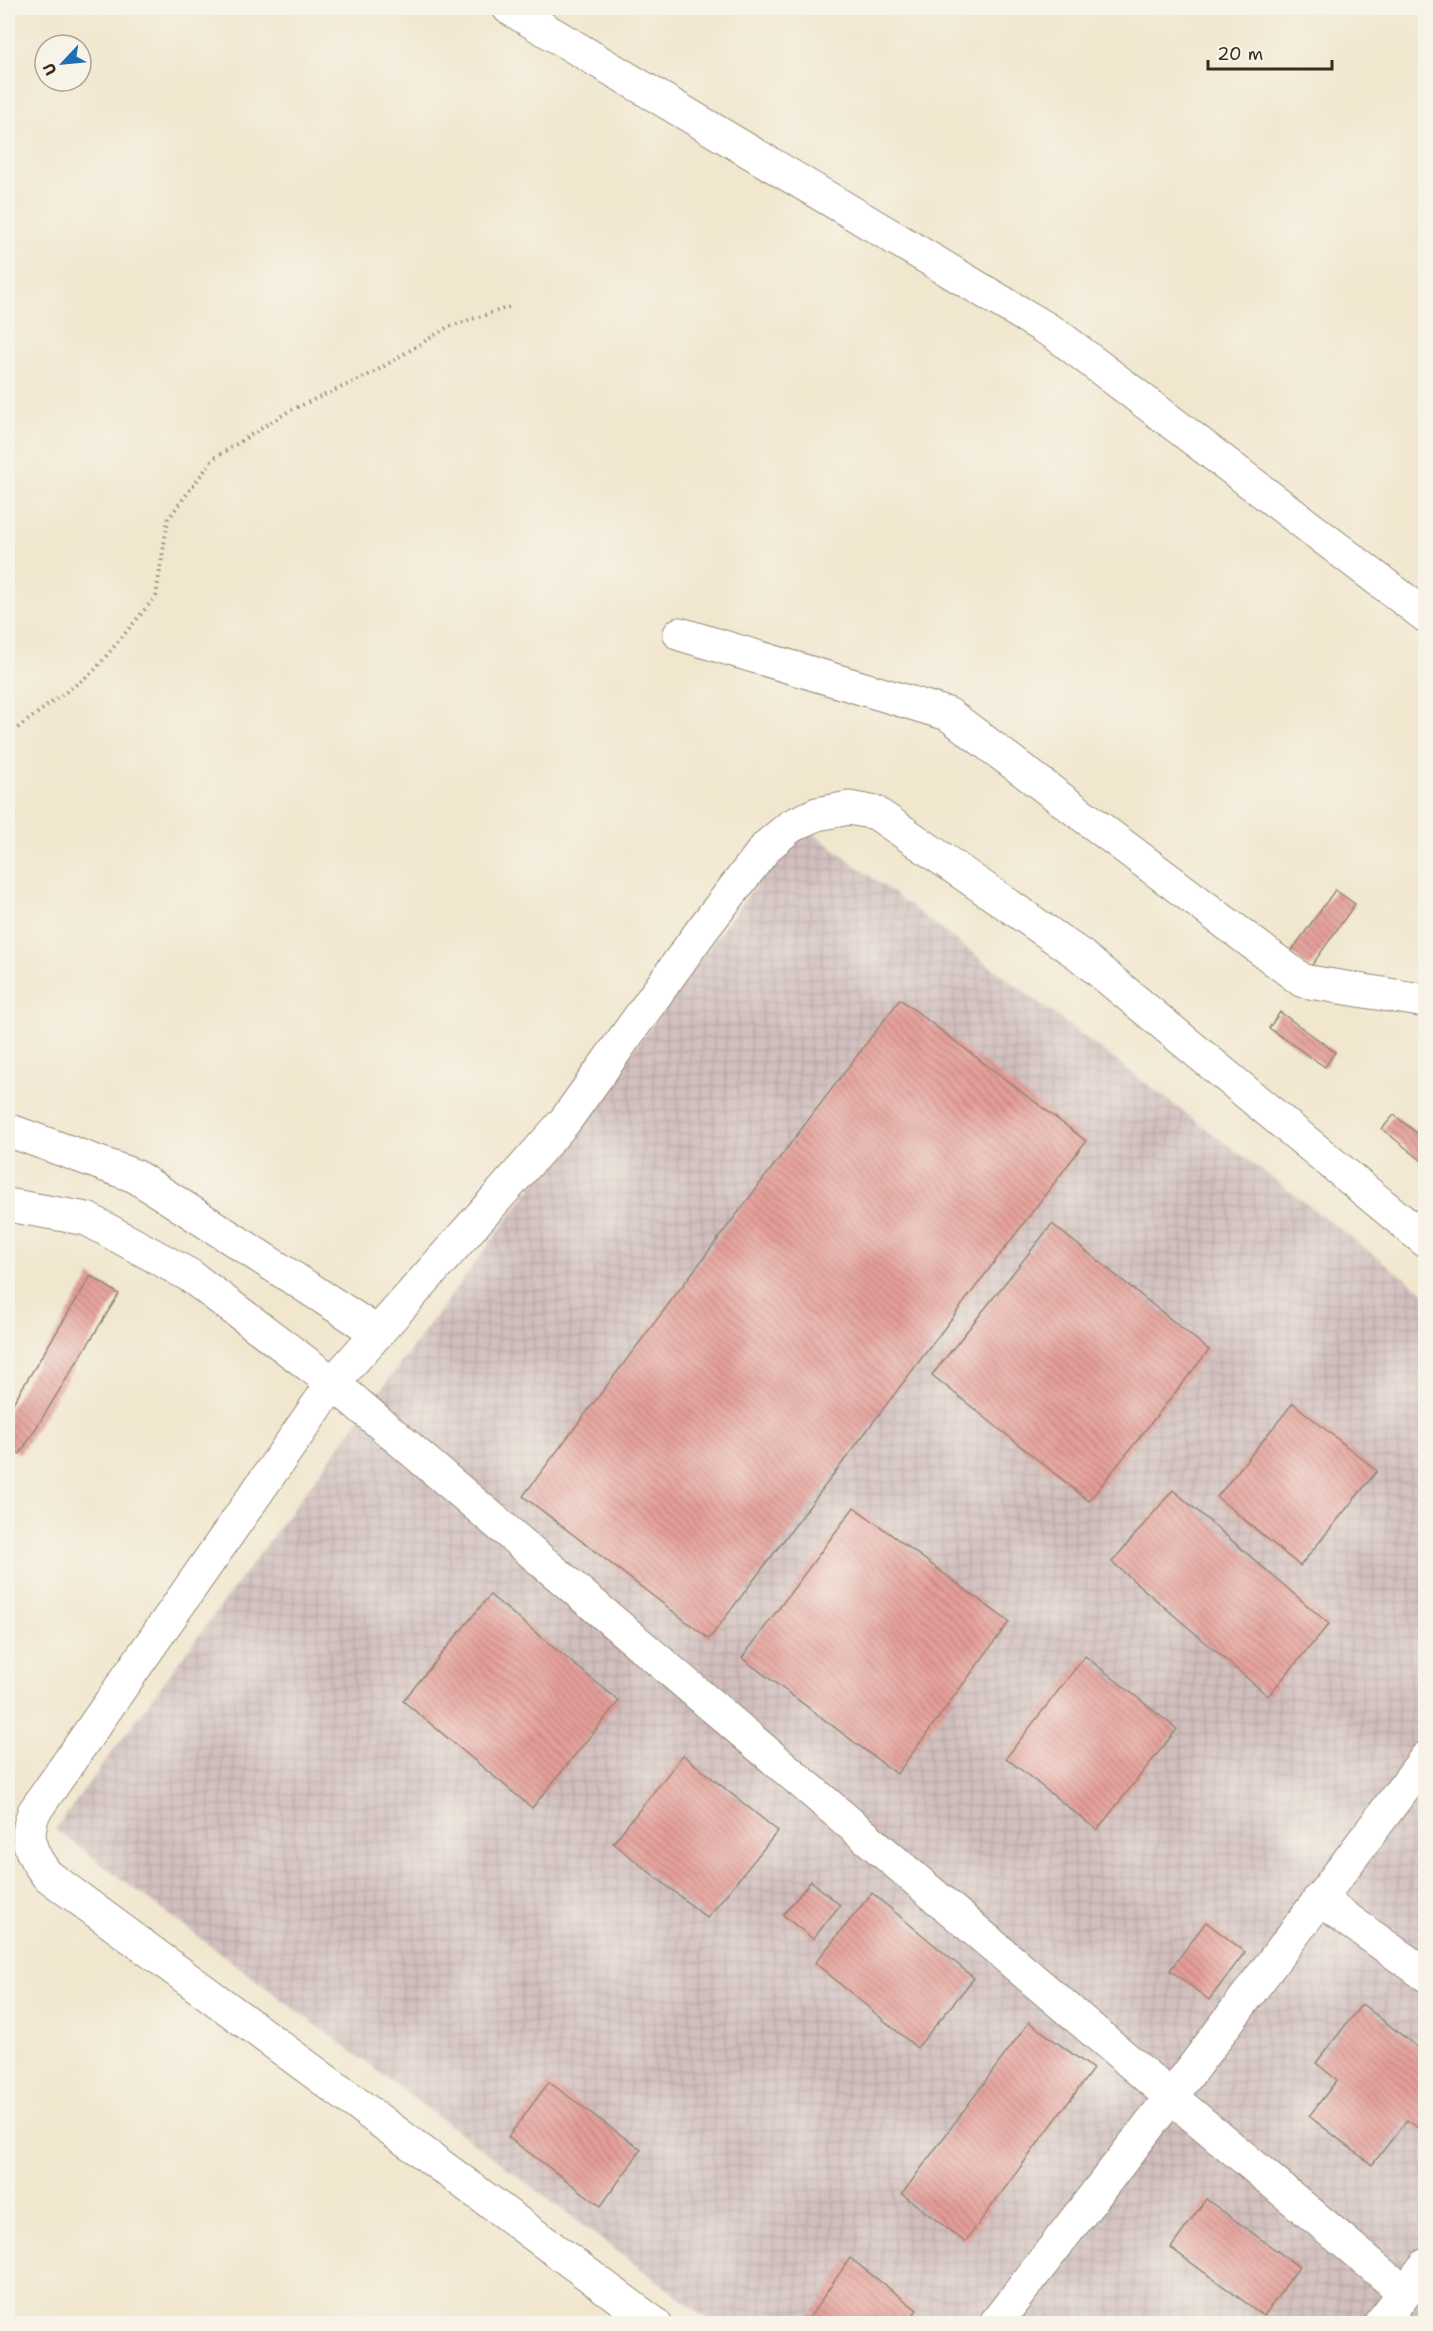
<svg xmlns="http://www.w3.org/2000/svg" width="1433" height="2331" viewBox="0 0 1433 2331" font-family="'Shantell Sans',sans-serif">
<style>
.industrial{fill:url(#industrial-grid)}
.building{fill:url(#building-back-hatch)}
.lines{fill:none;stroke-linecap:round;stroke-linejoin:round}
.minor-casing{stroke:#968876;stroke-width:35}
.path{stroke:#968876;stroke-width:4;stroke-dasharray:1.5 4.5;stroke-linecap:butt}
.minor{stroke:#fff;stroke-width:33}
</style>
<defs>
<pattern id="industrial-grid" width="8" height="8" patternUnits="userSpaceOnUse" patternTransform="scale(1.5)"><rect width="8" height="8" fill="#d1bfbe"/><path d="M0 4h8M4 0v8" fill="none" stroke="#b4a4a3"/></pattern>
<pattern id="building-back-hatch" width="6" height="6" patternUnits="userSpaceOnUse" patternTransform="scale(1.5)"><rect width="6" height="6" fill="#e59e9a"/><path d="M-1 5l2 2M0 0l6 6M5-1l2 2" fill="none" stroke="#bb817d"/></pattern>
</defs>
<rect width="100%" height="100%" fill="#f7f3e8"/>
<filter id="ink" filterUnits="userSpaceOnUse"><feTurbulence type="fractalNoise" baseFrequency=".0167" numOctaves="2"/><feDisplacementMap in="SourceGraphic" scale="12" xChannelSelector="R" yChannelSelector="G"/><feConvolveMatrix kernelMatrix="1 2 1 2 8 2 1 2 1" color-interpolation-filters="sRGB"/></filter>
<filter id="wash" filterUnits="userSpaceOnUse"><feTurbulence type="fractalNoise" baseFrequency=".008" numOctaves="4" result="noise"/><feDisplacementMap in="SourceGraphic" scale="24" xChannelSelector="R" yChannelSelector="G"/><feGaussianBlur stdDeviation="1.35" result="paint"/><feColorMatrix in="noise" values="0 0 0 0 0 0 0 0 0 0 0 0 0 0 0 0 0 1.4 0 .05"/><feComposite in="paint" operator="in"/></filter>
<g filter="url(#wash)">
<rect width="100%" height="100%" fill="#f1e7cf"/>
<!-- industrial -->
<path class="industrial" d="M 801,824 L 1425,1293 L 1425,2323 L 713,2323 L 55,1829 Z"/>
<g id="blocks">
<!-- building -->
<path class="building" d="M 1335,890 L 1355,904 L 1310,968 L 1290,953 Z
M 900,999 L 1086,1141 L 709,1639 L 523,1496 Z
M 1280,1012 L 1335,1052 L 1325,1067 L 1269,1028 Z
M 1394,1115 L 1426,1140 L 1426,1164 L 1382,1129 Z
M 1052,1224 L 1209,1350 L 1089,1501 L 932,1375 Z
M 91,1276 L 119,1294 L 20,1454 L 8,1446 L 8,1411 Z
M 1293,1403 L 1377,1471 L 1300,1566 L 1217,1497 Z
M 1173,1490 L 1329,1624 L 1268,1696 L 1112,1562 Z
M 854,1507 L 1009,1622 L 897,1774 L 742,1658 Z
M 490,1595 L 619,1701 L 532,1808 L 403,1701 Z
M 1085,1656 L 1177,1729 L 1097,1830 L 1006,1758 Z
M 683,1755 L 778,1831 L 707,1918 L 613,1843 Z
M 811,1881 L 840,1905 L 813,1939 L 783,1915 Z
M 872,1893 L 974,1978 L 917,2048 L 815,1963 Z
M 1206,1922 L 1245,1952 L 1209,2000 L 1170,1970 Z
M 1362,2004 L 1426,2054 L 1426,2134 L 1407,2120 L 1372,2165 L 1309,2116 L 1337,2080 L 1316,2063 Z
M 1029,2022 L 1093,2069 L 965,2242 L 902,2194 Z
M 549,2082 L 641,2150 L 601,2206 L 508,2137 Z
M 1206,2199 L 1299,2267 L 1264,2316 L 1171,2248 Z
M 850,2258 L 917,2310 L 906,2324 L 845,2324 L 843,2322 L 842,2324 L 805,2324 Z"/>
</g>
</g>
<g filter="url(#ink)">
<use href="#blocks" fill-opacity="0" stroke="#968876" stroke-width="1.5"/>
<g class="lines">
<defs>
<path id="minor" d="M 509,8 L 1057,335 L 1426,616
M 680,634 L 948,714 L 1303,981 L 1426,1001
M 8,1130 L 135,1176 L 378,1333
M 8,1205 L 87,1219 L 189,1275 L 333,1383 L 1171,2097 L 1403,2291
M 1319,1899 L 1426,1975
M 655,2324 L 47,1875 C 30,1853 24,1839 34,1812 L 333,1383 L 565,1121 L 702,930 L 767,846 L 791,826 L 817,814 L 849,808 L 876,813 L 1080,955 L 1426,1241
M 995,2324 L 1171,2097 L 1426,1758
M 1380,2324 L 1426,2265"/>
</defs>
<!-- minor casing -->
<use href="#minor" class="minor-casing"/>
<!-- path -->
<path class="path" d="M 8,735 L 93,672 L 156,596 L 168,519 L 214,458 L 289,411 L 373,373 L 448,327 L 512,306"/>
<!-- minor -->
<use href="#minor" class="minor"/>
</g>
</g>
<!-- margin -->
<rect width="1433" height="2331" fill="none" stroke="#f7f3e8" stroke-width="30"/>
<!-- north arrow -->
<g transform="translate(63 63) rotate(244)"><circle r="28" fill="#f7f3e8" stroke="#aca397" stroke-width="1.5"/>
<path d="M0-4.5L10 22L0 15L-10 22Z" fill="#1f6fb2"/>
<text y="-9" font-size="16" font-weight="bold" text-anchor="middle" fill="#3b2a1e">U</text>
</g>
<!-- scale -->
<path d="M1208 60v9h124v-9" fill="none" stroke="#3b2a1e" stroke-width="3"/>
<text x="1217" y="60" font-size="18" fill="#3b2a1e" stroke="#f7f3e8" stroke-width="4.5" paint-order="stroke">20 m</text>
</svg>
